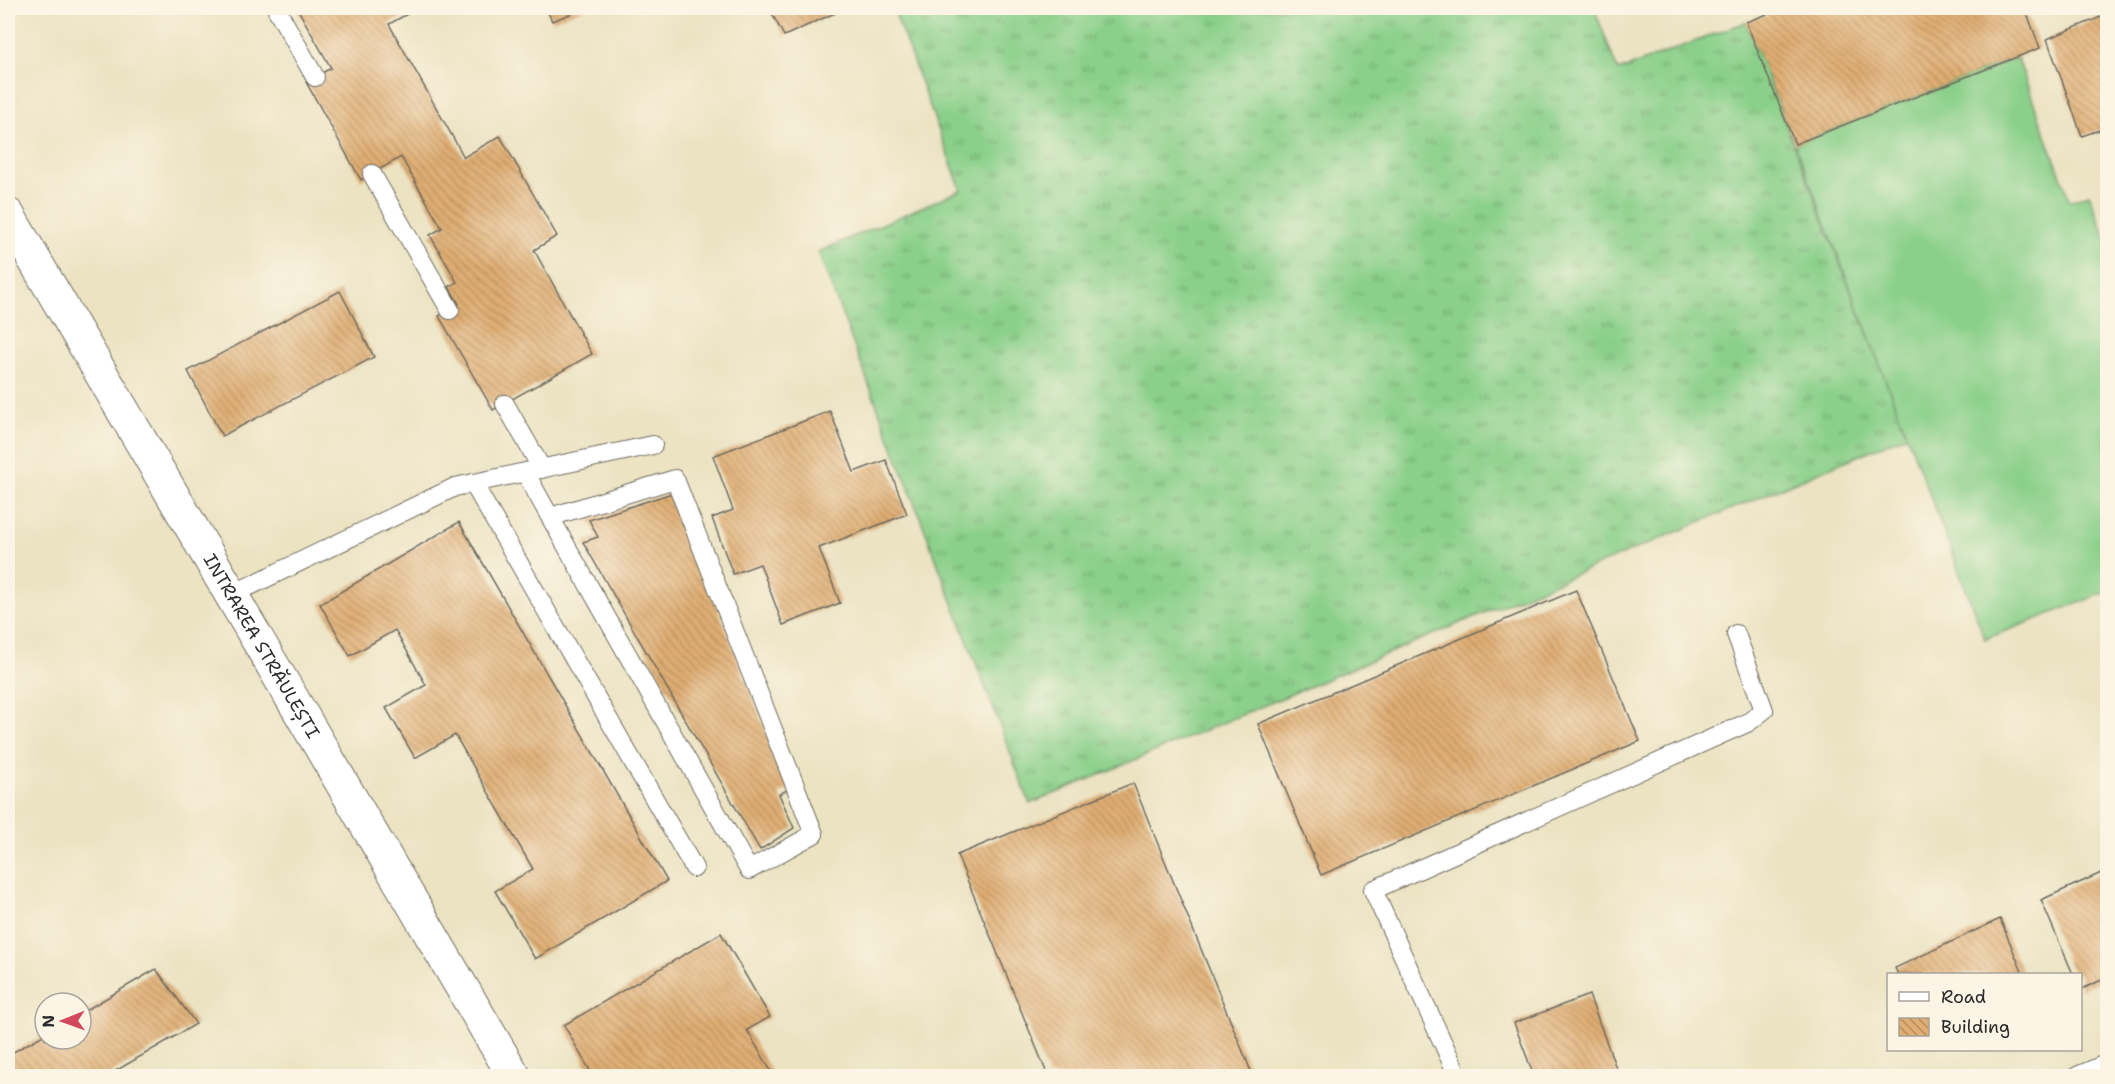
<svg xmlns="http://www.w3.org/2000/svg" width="2115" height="1084" viewBox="0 0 2115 1084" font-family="'Shantell Sans',sans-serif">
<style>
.grass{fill:url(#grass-tufts);stroke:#5b7e5a;stroke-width:1.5}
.pitch{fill:#8bd08a;stroke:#5b7e5a;stroke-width:1.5}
.building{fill:url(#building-back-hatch)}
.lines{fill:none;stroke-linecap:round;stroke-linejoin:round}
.lane-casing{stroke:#6e6b60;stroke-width:20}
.street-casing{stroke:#6e6b60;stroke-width:35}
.lane{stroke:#fff;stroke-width:18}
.street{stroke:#fff;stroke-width:33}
.labels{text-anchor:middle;stroke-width:4.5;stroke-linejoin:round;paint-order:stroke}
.street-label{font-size:18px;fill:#2b2b2b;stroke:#fcf5e5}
</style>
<defs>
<pattern id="grass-tufts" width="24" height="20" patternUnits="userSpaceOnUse" patternTransform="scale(1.5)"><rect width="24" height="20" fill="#8bd08a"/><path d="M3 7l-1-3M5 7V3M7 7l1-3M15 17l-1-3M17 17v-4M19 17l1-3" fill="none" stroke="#72a971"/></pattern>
<pattern id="building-back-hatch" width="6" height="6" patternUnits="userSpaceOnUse" patternTransform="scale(1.5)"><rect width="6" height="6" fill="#e0ae73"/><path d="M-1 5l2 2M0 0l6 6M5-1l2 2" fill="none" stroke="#b68e5f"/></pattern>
</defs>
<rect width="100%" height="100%" fill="#fcf5e5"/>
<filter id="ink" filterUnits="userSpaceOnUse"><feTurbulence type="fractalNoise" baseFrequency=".0167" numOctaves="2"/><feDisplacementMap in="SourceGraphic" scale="12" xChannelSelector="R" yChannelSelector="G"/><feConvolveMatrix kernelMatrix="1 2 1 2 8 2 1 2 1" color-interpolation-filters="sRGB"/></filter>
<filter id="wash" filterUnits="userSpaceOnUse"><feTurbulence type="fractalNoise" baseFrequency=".008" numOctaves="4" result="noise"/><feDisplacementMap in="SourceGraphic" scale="24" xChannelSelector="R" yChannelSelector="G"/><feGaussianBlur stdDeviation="1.35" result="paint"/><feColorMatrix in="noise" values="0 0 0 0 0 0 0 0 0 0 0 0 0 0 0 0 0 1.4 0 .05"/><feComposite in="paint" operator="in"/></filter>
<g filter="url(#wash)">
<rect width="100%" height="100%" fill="#ebe3c2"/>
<!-- grass -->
<path class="grass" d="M 893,8 L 1594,8 L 1618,71 L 1746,22 L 1907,435 L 1030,804 L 818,252 L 961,190 Z"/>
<!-- pitch -->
<path class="pitch" d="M 2017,57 L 2070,201 L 2089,194 L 2107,242 L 2107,592 L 1985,639 L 1795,144 Z"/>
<g id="blocks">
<!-- building -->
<path class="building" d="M 297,8 L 418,8 L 389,24 L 464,157 L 500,136 L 557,236 L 534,250 L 592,354 L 493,410 L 439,316 L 459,304 L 449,287 L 457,282 L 430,235 L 442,228 L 401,157 L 361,180 L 306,82 L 331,68 Z
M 546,8 L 586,8 L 552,21 Z
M 769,8 L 846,8 L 784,36 Z
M 1784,8 L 2025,8 L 2040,48 L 1795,144 L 1746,22 Z
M 2108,14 L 2108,127 L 2082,136 L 2047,39 Z
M 340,291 L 374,357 L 222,436 L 188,371 Z
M 830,411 L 854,472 L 886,460 L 907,514 L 819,548 L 840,603 L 783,625 L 760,564 L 733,574 L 712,518 L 733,510 L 713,456 Z
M 672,493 L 789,789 L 779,794 L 794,828 L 760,850 L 583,542 L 598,537 L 589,520 Z
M 459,522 L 667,881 L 535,959 L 495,891 L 533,869 L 455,735 L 415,758 L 386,708 L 426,685 L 395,630 L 350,656 L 320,604 Z
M 1576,590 L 1640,741 L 1321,875 L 1258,724 Z
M 1133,783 L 1253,1076 L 1048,1076 L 957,855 Z
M 2108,870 L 2108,977 L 2080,990 L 2080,974 L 2073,974 L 2041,900 Z
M 2000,919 L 2023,974 L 1898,974 L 1895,968 Z
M 721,933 L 770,1017 L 747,1030 L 774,1076 L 593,1076 L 564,1025 Z
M 156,969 L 196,1024 L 107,1076 L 8,1076 L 8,1055 L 45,1034 L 45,1039 L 81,1039 L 81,1013 Z
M 1589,995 L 1619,1076 L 1534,1076 L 1514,1023 Z"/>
</g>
</g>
<g filter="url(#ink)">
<use href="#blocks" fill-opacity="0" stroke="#6e6b60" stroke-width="1.5"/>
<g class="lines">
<defs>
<path id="lane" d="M 276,8 L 315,77
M 372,174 L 450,310
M 505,404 L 542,469
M 525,472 L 550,517 L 749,870 L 814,834 L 675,479 L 550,517
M 473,483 L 694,868
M 231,595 L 455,487 L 653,445
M 1458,1076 L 1373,890 L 1749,722 L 1764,710 L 1736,634
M 2077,1076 L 2108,1063"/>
<g id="street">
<path id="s1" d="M 8,215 L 514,1076"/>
</g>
</defs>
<!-- lane casing -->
<use href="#lane" class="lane-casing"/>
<!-- street casing -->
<use href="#street" class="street-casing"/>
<!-- lane -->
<use href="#lane" class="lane"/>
<!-- street -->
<use href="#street" class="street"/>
</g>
</g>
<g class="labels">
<!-- street labels -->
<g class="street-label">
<text dy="6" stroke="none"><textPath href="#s1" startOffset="500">INTRAREA STRĂULEȘTI</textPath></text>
</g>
</g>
<!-- margin -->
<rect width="2115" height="1084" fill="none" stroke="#fcf5e5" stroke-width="30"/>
<!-- legend -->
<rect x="1887" y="973" width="195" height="78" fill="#fcf5e5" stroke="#a8a49b" stroke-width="1.5"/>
<rect x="1899" y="992" width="30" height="9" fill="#ffffff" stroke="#a8a49b" stroke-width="1.5"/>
<text x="1941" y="1003" font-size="18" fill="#2b2b2b">Road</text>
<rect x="1899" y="1018" width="30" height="18" fill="url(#building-back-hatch)" stroke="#a8a49b" stroke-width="1.5"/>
<text x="1941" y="1033" font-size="18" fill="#2b2b2b">Building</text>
<!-- north arrow -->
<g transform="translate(63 1021) rotate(269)"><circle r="28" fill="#fcf5e5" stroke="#a8a49b" stroke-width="1.5"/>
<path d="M0-4.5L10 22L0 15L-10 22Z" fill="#d1495b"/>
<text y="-9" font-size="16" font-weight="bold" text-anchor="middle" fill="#2b2b2b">N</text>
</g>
</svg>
